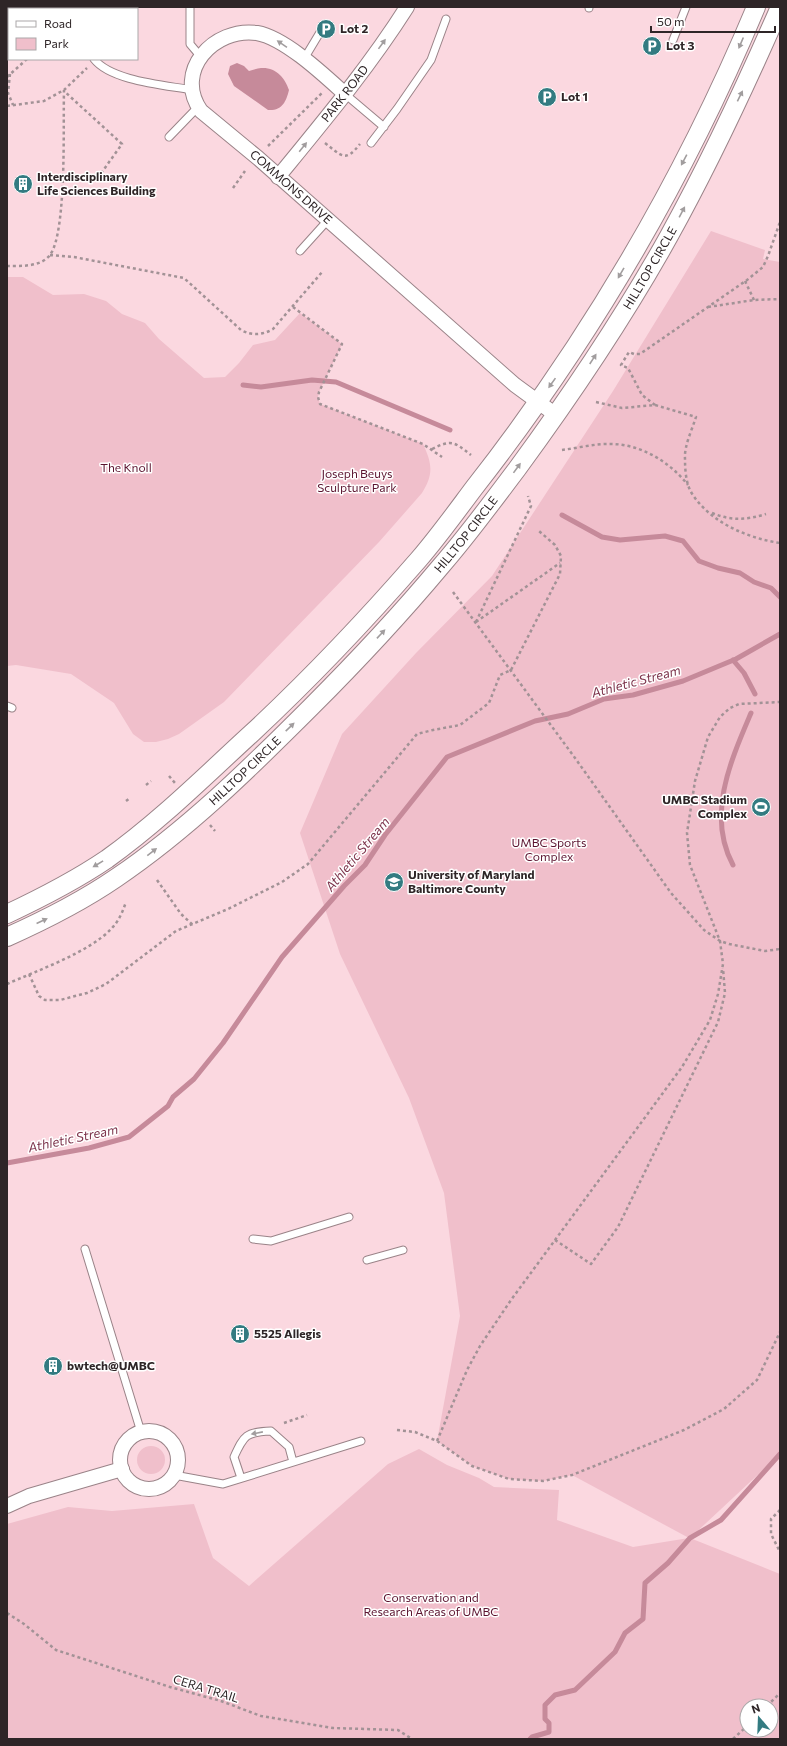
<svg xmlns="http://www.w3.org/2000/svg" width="787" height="1746" viewBox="0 0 787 1746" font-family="Commissioner,sans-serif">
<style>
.built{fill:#fbd8e0;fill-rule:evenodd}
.green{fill:#f0bfcb;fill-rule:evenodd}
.water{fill:#c68a9a}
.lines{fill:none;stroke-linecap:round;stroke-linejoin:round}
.stream{stroke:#c68a9a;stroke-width:5}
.service-casing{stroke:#9a8388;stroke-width:9}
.minor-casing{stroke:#9a8388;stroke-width:16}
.tertiary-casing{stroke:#9a8388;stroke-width:20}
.path{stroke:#a29296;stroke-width:2.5;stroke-dasharray:3 3;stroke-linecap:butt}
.service{stroke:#fff;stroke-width:7}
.minor{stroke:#fff;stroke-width:14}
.tertiary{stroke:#fff;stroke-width:18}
.oneway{fill:#a19d9e}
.labels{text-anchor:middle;stroke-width:3;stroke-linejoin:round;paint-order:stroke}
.poi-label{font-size:12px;font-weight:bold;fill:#2e2527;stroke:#fff;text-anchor:start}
.street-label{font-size:12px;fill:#2e2527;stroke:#fff}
.park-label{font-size:12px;fill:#5b132f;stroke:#fff}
.water-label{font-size:13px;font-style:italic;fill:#7e354d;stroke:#fff}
</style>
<rect width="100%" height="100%" fill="#fee8ed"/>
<!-- built -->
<path class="built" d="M 7,7 L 780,7 L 780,1739 L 7,1739 ZM 9,9 L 137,9 L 137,59 L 9,59 ZM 747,1706 L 771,1706 L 771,1730 L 747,1730 Z"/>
<!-- green -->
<path class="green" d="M 711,231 L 765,250 L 763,259 L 780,262 L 780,1454 L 690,1538 L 780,1574 L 780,1739 L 7,1739 L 7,1524 L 68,1507 L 112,1511 L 194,1504 L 213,1558 L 249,1586 L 388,1464 L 419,1449 L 447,1465 L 479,1478 L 494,1487 L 559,1490 L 557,1520 L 633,1547 L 689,1538 L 572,1475 L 543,1481 L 509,1479 L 472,1466 L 437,1441 L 460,1316 L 444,1193 L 409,1098 L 340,954 L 300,833 L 342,734 L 416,653 L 492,576 L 613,391 ZM 747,1706 L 771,1706 L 771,1730 L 747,1730 Z
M 7,277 L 23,277 L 53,295 L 84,294 L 106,301 L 122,314 L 145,323 L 159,339 L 204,378 L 225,377 L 239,363 L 253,345 L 275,340 L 300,313 L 342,344 L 319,392 L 318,397 L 320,404 L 423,444 C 432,463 434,474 422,493 L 379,542 L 224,702 L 179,734 L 168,739 L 156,742 L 144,742 L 133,734 L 114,703 L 71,674 L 16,665 L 7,666 Z
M137 1460a14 14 0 1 1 28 0a14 14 0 1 1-28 0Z"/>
<!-- water -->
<path class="water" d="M 237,63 L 244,66 L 249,71 C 253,70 258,68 261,68 C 276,67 285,78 289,90 C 286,102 282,111 268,110 L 234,86 L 228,74 L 230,66 Z"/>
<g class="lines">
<!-- stream -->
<path class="stream" d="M 243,385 L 261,387 L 312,380 L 336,382 L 450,430
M 562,515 L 602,537 L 620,540 L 665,536 L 683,541 L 699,561 L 718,568 L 740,573 L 754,582 L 771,588 L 780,597
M 733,660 L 744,673 L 755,694
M 733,865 C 706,815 731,760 751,713
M 7,1163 L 89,1148 L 129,1137 L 168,1106 L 173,1097 L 194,1079 L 223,1043 L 282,957 L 344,886 L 365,865 L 385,835 L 447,757 L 535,721 L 568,714 L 604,699 L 633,695 L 683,681 L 736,659 L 780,634
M 530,1739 L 532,1737 L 549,1732 L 549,1723 L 545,1719 L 545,1705 L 555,1695 L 575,1690 L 615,1652 L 625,1633 L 643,1619 L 645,1583 L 668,1563 L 690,1538 L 721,1520 L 780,1454"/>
<defs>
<path id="service" d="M 58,7 L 59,9
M 190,7 L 190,44 L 201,57
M 589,8 L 589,7
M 673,40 L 686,7
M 94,59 C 111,81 165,85 192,90
M 304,59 L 325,24
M 345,94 L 384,127
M 169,137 L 198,107
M 371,143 L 397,109 L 431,60 L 446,19
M 300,251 L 328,220
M 7,706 L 12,708
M 253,1239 L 271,1241 L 349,1217
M 85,1249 L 141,1432
M 367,1260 L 403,1250
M 174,1475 L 223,1484 L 361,1441
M 241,1478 L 234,1457 C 244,1435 246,1432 271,1431 L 289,1447 L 293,1462"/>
<g id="minor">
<path id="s1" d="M 345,94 C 324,75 285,38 257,33 C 214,27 173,71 201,111 L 258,158 L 515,385 L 556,415"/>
<path id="s2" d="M 278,177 C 323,122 369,67 407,7"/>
<circle cx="149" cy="1460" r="29"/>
<path d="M 7,1506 L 29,1496 L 122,1469"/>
</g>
<g id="tertiary">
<path d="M 7,914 C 41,898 76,880 107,859 C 159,822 205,776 252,733 C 311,678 366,620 419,559 C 438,537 456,512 474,488 C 589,341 684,179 756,7"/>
<path id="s3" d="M 7,937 C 45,920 81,902 116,878 C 187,830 250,768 311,707 C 356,662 400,615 441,566 C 468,535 492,502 517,469 C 572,394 624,317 669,236 C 710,162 746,85 780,7"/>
</g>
</defs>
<!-- service casing -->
<use href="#service" class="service-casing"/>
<!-- minor casing -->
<use href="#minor" class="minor-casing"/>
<!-- tertiary casing -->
<use href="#tertiary" class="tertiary-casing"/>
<!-- path -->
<path class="path" d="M 75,9 L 76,7
M 10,74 L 8,93 L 13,105
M 7,77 L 27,59
M 7,106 L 44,101 L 64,90 L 87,68
M 325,143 C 342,156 345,163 360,144
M 268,146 L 322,93
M 62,179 L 97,179 L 122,144 L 64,91
M 233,188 L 245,171
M 50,255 L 74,257 L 184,278 L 241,330 C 252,336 263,335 273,329 L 323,271
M 7,266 C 21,266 41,267 50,255 C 67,232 63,123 64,90
M 745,281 L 754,300
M 293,307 L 342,344 L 319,392 L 318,397 L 320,404 L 423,444 L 442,457
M 708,307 L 754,300 L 780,299
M 596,402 L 622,408 L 655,405 L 696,417 C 692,430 684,446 685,459 C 685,470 686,483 691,492 C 709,522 747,538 780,543
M 655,405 L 642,395 L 628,368 L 621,365 L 629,352 L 634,354 L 640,354 L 747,280 L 763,267 L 768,256 L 780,222
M 432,449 C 452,439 454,442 471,455
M 562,450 C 577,448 593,444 608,444 C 639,443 669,461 688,485
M 712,513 C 731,521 747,520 766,514
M 453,592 L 575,758 L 671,893 L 704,930 L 720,941 L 729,944 L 765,951 L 780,949
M 476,622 L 531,506 L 528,496
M 476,622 L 560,563
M 169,776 L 175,783
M 146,785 L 151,781
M 126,801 L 130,798
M 210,825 L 215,831
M 157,880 L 181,914 L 193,925
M 29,974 L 39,996 L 45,1000 L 60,1000 L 87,993 L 106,984 L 176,931 L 228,909 L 282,882 L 308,864 L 417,734 L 433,730 L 460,725 L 489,703 L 500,675 L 511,670 L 560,574 L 561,556 L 555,545 L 539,531
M 7,984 C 36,971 90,952 111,929 C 119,921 122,913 126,902
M 555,1240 L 591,1264 L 618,1227 L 718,1022 L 725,993 L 723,968
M 284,1423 L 307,1415
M 397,1430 L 415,1432 L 437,1441 L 472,1466 L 509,1479 L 543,1481 L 572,1475 L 684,1430 L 724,1409 L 757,1380 L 780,1332
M 437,1441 L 467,1370 L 480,1346 L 511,1300 L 682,1067 L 710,1020 L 718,994 L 723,964 L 720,941 L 690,865 L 687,833 L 695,781 L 708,737 L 720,717 L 730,708 L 739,704 L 780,702
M 780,1510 L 771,1519 L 771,1534 L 780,1552
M 7,1613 L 24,1624 L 56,1650 L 170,1687 L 221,1701 L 261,1716 L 333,1728 L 398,1730 L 412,1739
M 767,1706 L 780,1693
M 733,1739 L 747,1726"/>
<!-- service -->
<use href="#service" class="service"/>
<!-- minor -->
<use href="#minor" class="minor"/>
<!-- tertiary -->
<use href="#tertiary" class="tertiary"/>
</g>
<!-- one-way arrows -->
<defs><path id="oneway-solid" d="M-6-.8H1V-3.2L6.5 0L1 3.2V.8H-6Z"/></defs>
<g class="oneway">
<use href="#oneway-solid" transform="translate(741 43) rotate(113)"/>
<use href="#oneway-solid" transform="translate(282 44) rotate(-146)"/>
<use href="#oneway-solid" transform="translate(382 44) rotate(-54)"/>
<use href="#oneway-solid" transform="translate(740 96) rotate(-64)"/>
<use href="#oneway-solid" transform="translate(303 147) rotate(-51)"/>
<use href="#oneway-solid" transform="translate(684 160) rotate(118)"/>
<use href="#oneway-solid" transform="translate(682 212) rotate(-62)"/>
<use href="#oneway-solid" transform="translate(621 273) rotate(120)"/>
<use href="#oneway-solid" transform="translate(593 359) rotate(-57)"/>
<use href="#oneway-solid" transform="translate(552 383) rotate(125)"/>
<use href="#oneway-solid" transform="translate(517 468) rotate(-54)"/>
<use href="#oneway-solid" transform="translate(381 634) rotate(-47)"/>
<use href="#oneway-solid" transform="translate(290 727) rotate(-44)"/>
<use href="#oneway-solid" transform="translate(152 852) rotate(-38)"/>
<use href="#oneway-solid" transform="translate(98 864) rotate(149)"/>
<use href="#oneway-solid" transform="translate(42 921) rotate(-25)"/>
<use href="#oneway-solid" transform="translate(257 1433) rotate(169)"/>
</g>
<!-- icons -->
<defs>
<symbol id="parking-disc" viewBox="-11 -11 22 22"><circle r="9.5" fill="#337b81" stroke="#fff"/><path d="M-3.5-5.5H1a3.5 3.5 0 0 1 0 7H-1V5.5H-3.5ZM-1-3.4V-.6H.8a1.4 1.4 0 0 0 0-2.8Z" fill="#fff"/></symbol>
<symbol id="building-disc" viewBox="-11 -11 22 22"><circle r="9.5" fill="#337b81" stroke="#fff"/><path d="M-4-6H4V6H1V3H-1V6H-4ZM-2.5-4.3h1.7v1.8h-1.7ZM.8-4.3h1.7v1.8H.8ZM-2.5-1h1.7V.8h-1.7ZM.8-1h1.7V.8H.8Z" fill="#fff"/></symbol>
<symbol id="stadium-disc" viewBox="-11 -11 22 22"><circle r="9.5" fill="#337b81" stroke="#fff"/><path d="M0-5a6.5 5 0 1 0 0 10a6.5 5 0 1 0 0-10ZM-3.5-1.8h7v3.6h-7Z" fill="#fff"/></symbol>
<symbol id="university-disc" viewBox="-11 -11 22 22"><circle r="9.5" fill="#337b81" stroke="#fff"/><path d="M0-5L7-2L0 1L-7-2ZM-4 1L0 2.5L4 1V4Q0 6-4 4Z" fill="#fff"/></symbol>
</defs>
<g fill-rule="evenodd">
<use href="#parking-disc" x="315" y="18" width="22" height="22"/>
<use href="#parking-disc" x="641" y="35" width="22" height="22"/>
<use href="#parking-disc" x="536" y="86" width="22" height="22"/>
<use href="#building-disc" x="12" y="173" width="22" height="22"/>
<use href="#stadium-disc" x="750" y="796" width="22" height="22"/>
<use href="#university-disc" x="383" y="871" width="22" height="22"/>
<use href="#building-disc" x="229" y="1323" width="22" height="22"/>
<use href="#building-disc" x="42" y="1355" width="22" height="22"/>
</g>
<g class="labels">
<!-- poi labels -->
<g class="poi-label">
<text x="340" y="33">Lot 2</text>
<text x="666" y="50">Lot 3</text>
<text x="561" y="101">Lot 1</text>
<text x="37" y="181">Interdisciplinary<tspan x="37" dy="14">Life Sciences Building</tspan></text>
<text x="747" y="804" text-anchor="end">UMBC Stadium<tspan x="747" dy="14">Complex</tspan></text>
<text x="408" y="879">University of Maryland<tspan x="408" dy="14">Baltimore County</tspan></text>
<text x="254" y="1338">5525 Allegis</text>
<text x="67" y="1370">bwtech@UMBC</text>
</g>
<!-- street labels -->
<g class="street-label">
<text dy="4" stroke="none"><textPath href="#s2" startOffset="107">PARK ROAD</textPath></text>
<text dy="4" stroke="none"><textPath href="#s1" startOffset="348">COMMONS DRIVE</textPath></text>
<text dy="4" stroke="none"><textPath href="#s3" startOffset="940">HILLTOP CIRCLE</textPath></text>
<text dy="4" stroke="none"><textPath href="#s3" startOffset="616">HILLTOP CIRCLE</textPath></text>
<text dy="4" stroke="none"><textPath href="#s3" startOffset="292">HILLTOP CIRCLE</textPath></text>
<text transform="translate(206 1689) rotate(17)" y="4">CERA TRAIL</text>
</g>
<!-- park labels -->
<g class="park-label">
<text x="126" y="472">The Knoll</text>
<text x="357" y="478">Joseph Beuys<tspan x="357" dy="14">Sculpture Park</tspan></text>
<text x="549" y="847">UMBC Sports<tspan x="549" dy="14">Complex</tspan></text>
<text x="431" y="1602">Conservation and<tspan x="431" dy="14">Research Areas of UMBC</tspan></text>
</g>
<!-- water labels -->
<g class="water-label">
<text transform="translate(636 681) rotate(-15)" y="5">Athletic Stream</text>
<text transform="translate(357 854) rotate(-50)" y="5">Athletic Stream</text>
<text transform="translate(73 1138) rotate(-12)" y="5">Athletic Stream</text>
</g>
</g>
<!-- border -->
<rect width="787" height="1746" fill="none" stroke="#2e2527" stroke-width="16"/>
<!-- legend -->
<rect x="8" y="8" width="130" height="52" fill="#ffffff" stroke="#aba8a9"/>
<rect x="16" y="21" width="20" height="6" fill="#ffffff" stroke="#aba8a9"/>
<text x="44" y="28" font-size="12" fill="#2e2527">Road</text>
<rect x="16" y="38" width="20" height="12" fill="#f0bfcb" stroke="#aba8a9"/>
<text x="44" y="48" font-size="12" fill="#2e2527">Park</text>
<!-- north arrow -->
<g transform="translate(759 1718) rotate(341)"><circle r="19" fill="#ffffff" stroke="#aba8a9"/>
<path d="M0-3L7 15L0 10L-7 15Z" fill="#337b81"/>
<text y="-6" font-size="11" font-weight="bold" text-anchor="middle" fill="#2e2527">N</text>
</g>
<!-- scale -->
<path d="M651 26v6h124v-6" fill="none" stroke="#2e2527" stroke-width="2"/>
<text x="657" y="26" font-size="12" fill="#2e2527" stroke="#ffffff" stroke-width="3" paint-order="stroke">50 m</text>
</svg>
